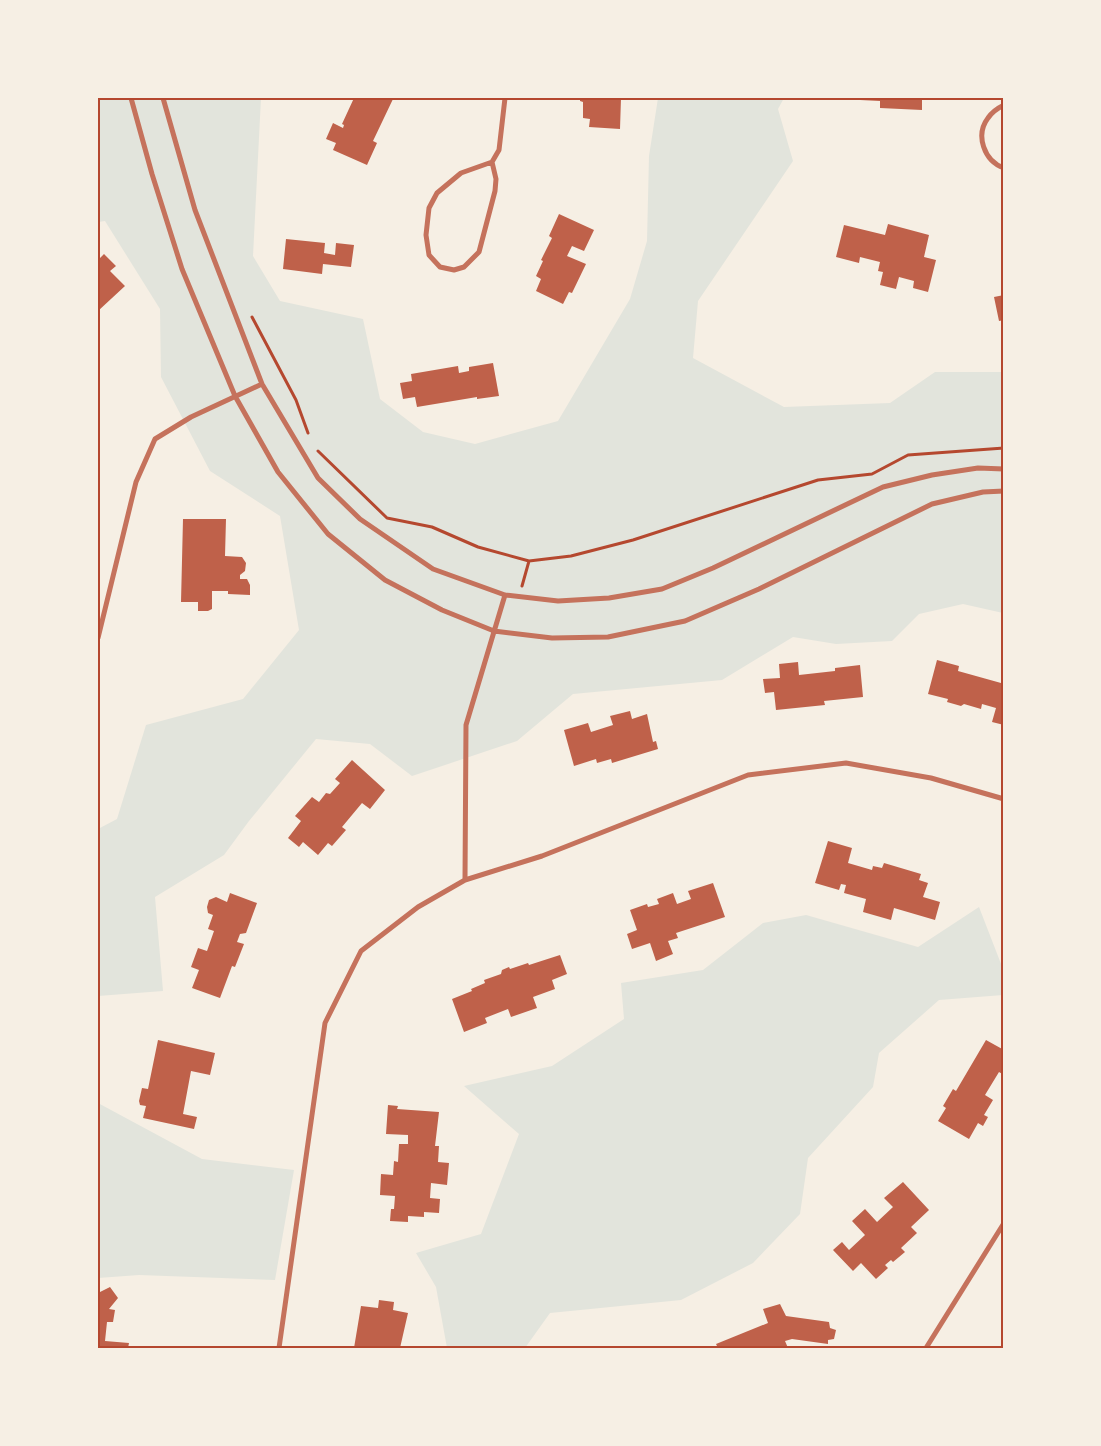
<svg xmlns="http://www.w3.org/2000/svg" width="1101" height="1446" viewBox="0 0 1101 1446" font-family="'DejaVu Sans',sans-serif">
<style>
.green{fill:#e2e4dc}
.building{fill:#bf614a}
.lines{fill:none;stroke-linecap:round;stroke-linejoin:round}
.path{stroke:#b5482f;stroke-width:3}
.minor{stroke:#c5725c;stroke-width:5}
.neatline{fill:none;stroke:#b5482f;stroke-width:2}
</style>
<rect width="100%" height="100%" fill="#f6efe4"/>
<!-- green -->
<path class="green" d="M 98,98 L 261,98 L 253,256 L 280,301 L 363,319 L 380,399 L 423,432 L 475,444 L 558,421 L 630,299 L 647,241 L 649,156 L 658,98 L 784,98 L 778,109 L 793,161 L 698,301 L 693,358 L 784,407 L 890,403 L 935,372 L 1003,372 L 1003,613 L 963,604 L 919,614 L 892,641 L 836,644 L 793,637 L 722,680 L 573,694 L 517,741 L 412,776 L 370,744 L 316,739 L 249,821 L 224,855 L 155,897 L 163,991 L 98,996 L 98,829 L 117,819 L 146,725 L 243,699 L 299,630 L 280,516 L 210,471 L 161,377 L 160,309 L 105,221 L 98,222 Z
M 979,907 L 1003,969 L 1003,995 L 939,1000 L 879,1053 L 873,1087 L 808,1158 L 800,1214 L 753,1263 L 681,1300 L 550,1313 L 525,1348 L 447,1348 L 436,1287 L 416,1253 L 481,1234 L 519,1134 L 464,1086 L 552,1066 L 624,1019 L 621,983 L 703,970 L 763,923 L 806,915 L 918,947 Z
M 98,1103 L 202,1159 L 294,1170 L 275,1280 L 139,1275 L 98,1278 Z"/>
<!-- building -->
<path class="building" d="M 354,98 L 393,99 L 373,141 L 377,143 L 367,165 L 333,150 L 336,143 L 326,139 L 333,123 L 343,128 L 344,125 L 342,124 Z
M 580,98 L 621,98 L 620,129 L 589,127 L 590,119 L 583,118 L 583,102 L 580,101 Z
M 860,98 L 922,98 L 922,110 L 880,108 L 880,101 L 860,100 Z
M 559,214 L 594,230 L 584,251 L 572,246 L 567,256 L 586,264 L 572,293 L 569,292 L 563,304 L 536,291 L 541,279 L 536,276 L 543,261 L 541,260 L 552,238 L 549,236 Z
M 888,224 L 929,235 L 924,257 L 936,260 L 928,292 L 913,288 L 914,281 L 899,277 L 896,289 L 880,285 L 883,272 L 878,271 L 880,262 L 860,257 L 859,263 L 836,257 L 844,225 L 885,235 Z
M 286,239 L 325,243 L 324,253 L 335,255 L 336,243 L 354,245 L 351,267 L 323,264 L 322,274 L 283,269 Z
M 104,254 L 116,266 L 110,271 L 125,286 L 98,311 L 98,260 Z
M 1004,295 L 1004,320 L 999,321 L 994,297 Z
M 493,363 L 499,396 L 477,399 L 477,397 L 417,407 L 415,397 L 403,399 L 400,383 L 412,381 L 411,374 L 458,366 L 459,373 L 469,371 L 469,367 Z
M 183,519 L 226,519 L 225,556 L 242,557 L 246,563 L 245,571 L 240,575 L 240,579 L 247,579 L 250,585 L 250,595 L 228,594 L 228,591 L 212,591 L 212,609 L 208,611 L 198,611 L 198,602 L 181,602 Z
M 937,660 L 959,666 L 958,671 L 1001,683 L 1004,678 L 1004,725 L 992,722 L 996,708 L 982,704 L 981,709 L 964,704 L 961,706 L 947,702 L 948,699 L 928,694 Z
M 798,662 L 799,675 L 835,671 L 835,668 L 860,665 L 863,697 L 824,701 L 825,705 L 776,710 L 774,692 L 765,693 L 763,679 L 780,678 L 779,664 Z
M 630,711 L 632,719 L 647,714 L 653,742 L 656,741 L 658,749 L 612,763 L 611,759 L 597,763 L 596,759 L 574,766 L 564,730 L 588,723 L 591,732 L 613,725 L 610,716 Z
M 352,760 L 385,790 L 370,809 L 362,803 L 342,827 L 346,830 L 332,846 L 328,843 L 318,855 L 303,842 L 299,847 L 288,838 L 301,821 L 295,816 L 312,797 L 319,802 L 326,793 L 330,794 L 340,783 L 335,779 Z
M 828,841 L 852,848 L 848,863 L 872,870 L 873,866 L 882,868 L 884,863 L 921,874 L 919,880 L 928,883 L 923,897 L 940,902 L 935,920 L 894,908 L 891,920 L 863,912 L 866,899 L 844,893 L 846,885 L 841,884 L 839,890 L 815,883 Z
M 713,883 L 725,917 L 676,933 L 678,938 L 668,941 L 673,954 L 656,961 L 650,943 L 632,949 L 627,934 L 637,930 L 630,910 L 647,904 L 648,907 L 659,904 L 657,899 L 673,893 L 677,904 L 691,899 L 688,891 Z
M 230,893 L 257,903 L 246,933 L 240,934 L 237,942 L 244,944 L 235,967 L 232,966 L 220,998 L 192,988 L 199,970 L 191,967 L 198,948 L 207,951 L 214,931 L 208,929 L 213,915 L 208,913 L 207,907 L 209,900 L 216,897 L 227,902 Z
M 560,955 L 567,974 L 552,980 L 555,989 L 533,997 L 537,1008 L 511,1017 L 508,1009 L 485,1018 L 487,1023 L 464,1032 L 452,999 L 472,991 L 471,989 L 485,983 L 484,980 L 501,974 L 502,970 L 509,967 L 510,969 L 528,963 L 529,965 Z
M 158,1040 L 215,1053 L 210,1075 L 191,1071 L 183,1114 L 197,1117 L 194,1129 L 143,1118 L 146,1106 L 140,1105 L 139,1101 L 142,1088 L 148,1089 Z
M 986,1040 L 1004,1050 L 1004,1075 L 999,1072 L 985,1095 L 993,1100 L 984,1115 L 988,1117 L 983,1126 L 978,1123 L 969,1139 L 938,1121 L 946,1108 L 943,1106 L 953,1089 L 956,1091 Z
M 388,1105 L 398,1106 L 397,1109 L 439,1112 L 435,1146 L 439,1146 L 438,1162 L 449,1163 L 447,1185 L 431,1183 L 430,1198 L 440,1199 L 439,1213 L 424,1212 L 424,1217 L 408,1216 L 408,1222 L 390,1221 L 391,1209 L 394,1209 L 395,1196 L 380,1195 L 381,1174 L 393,1175 L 394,1161 L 398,1162 L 399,1144 L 408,1144 L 408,1135 L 386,1134 Z
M 903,1182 L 929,1210 L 911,1227 L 917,1233 L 901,1248 L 905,1252 L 893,1262 L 891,1260 L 885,1265 L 888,1268 L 876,1279 L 861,1263 L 853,1271 L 833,1250 L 842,1242 L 849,1250 L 865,1235 L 852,1221 L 865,1209 L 877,1222 L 893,1207 L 884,1198 Z
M 110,1287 L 118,1298 L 109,1309 L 115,1310 L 113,1322 L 107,1322 L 105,1341 L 129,1343 L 128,1348 L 98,1348 L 98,1293 Z
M 379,1300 L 394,1302 L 393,1310 L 408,1313 L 400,1348 L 354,1348 L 361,1306 L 378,1308 Z
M 780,1304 L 786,1316 L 829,1322 L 830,1328 L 836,1330 L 834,1339 L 828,1340 L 828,1344 L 792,1339 L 785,1341 L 788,1348 L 718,1348 L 716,1344 L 768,1323 L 763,1309 Z"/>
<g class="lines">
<!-- path -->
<path class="path" d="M 252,317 L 296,400 L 308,433
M 318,451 L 387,518 L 432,527 L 478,547 L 529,561 L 571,556 L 633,540 L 818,480 L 872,474 L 908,455 L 1004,448
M 522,586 L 529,561"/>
<!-- minor -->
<path class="minor" d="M 131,98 L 152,174 L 182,269 L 235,396 L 278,472 L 328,534 L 385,580 L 442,610 L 494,631 L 552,638 L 608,637 L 685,621 L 759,589 L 932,504 L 983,492 L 1004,491
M 163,98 L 195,210 L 262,384 L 318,478 L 360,519 L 433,569 L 505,595 L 558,601 L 609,598 L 662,589 L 713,568 L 883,487 L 932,475 L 978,468 L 1004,469
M 1004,105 C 998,108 992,112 988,118 C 975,135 984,161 1004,168
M 492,162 L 496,179 L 495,191 L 479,252 L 464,267 L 454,270 L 440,267 L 429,255 L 426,235 L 429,208 L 437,193 L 461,173 L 492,162 L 499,150 L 505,98
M 98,638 L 136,482 L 155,439 L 191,417 L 262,384
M 465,880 L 466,725 L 505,595
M 279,1348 L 325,1023 L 361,951 L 418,907 L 465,880 L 542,856 L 748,775 L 846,763 L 931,778 L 1004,799
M 926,1348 L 1004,1223"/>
</g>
<!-- border -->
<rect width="1101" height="1446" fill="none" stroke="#f6efe4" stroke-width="198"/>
<rect x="99" y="99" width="903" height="1248" class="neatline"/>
</svg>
